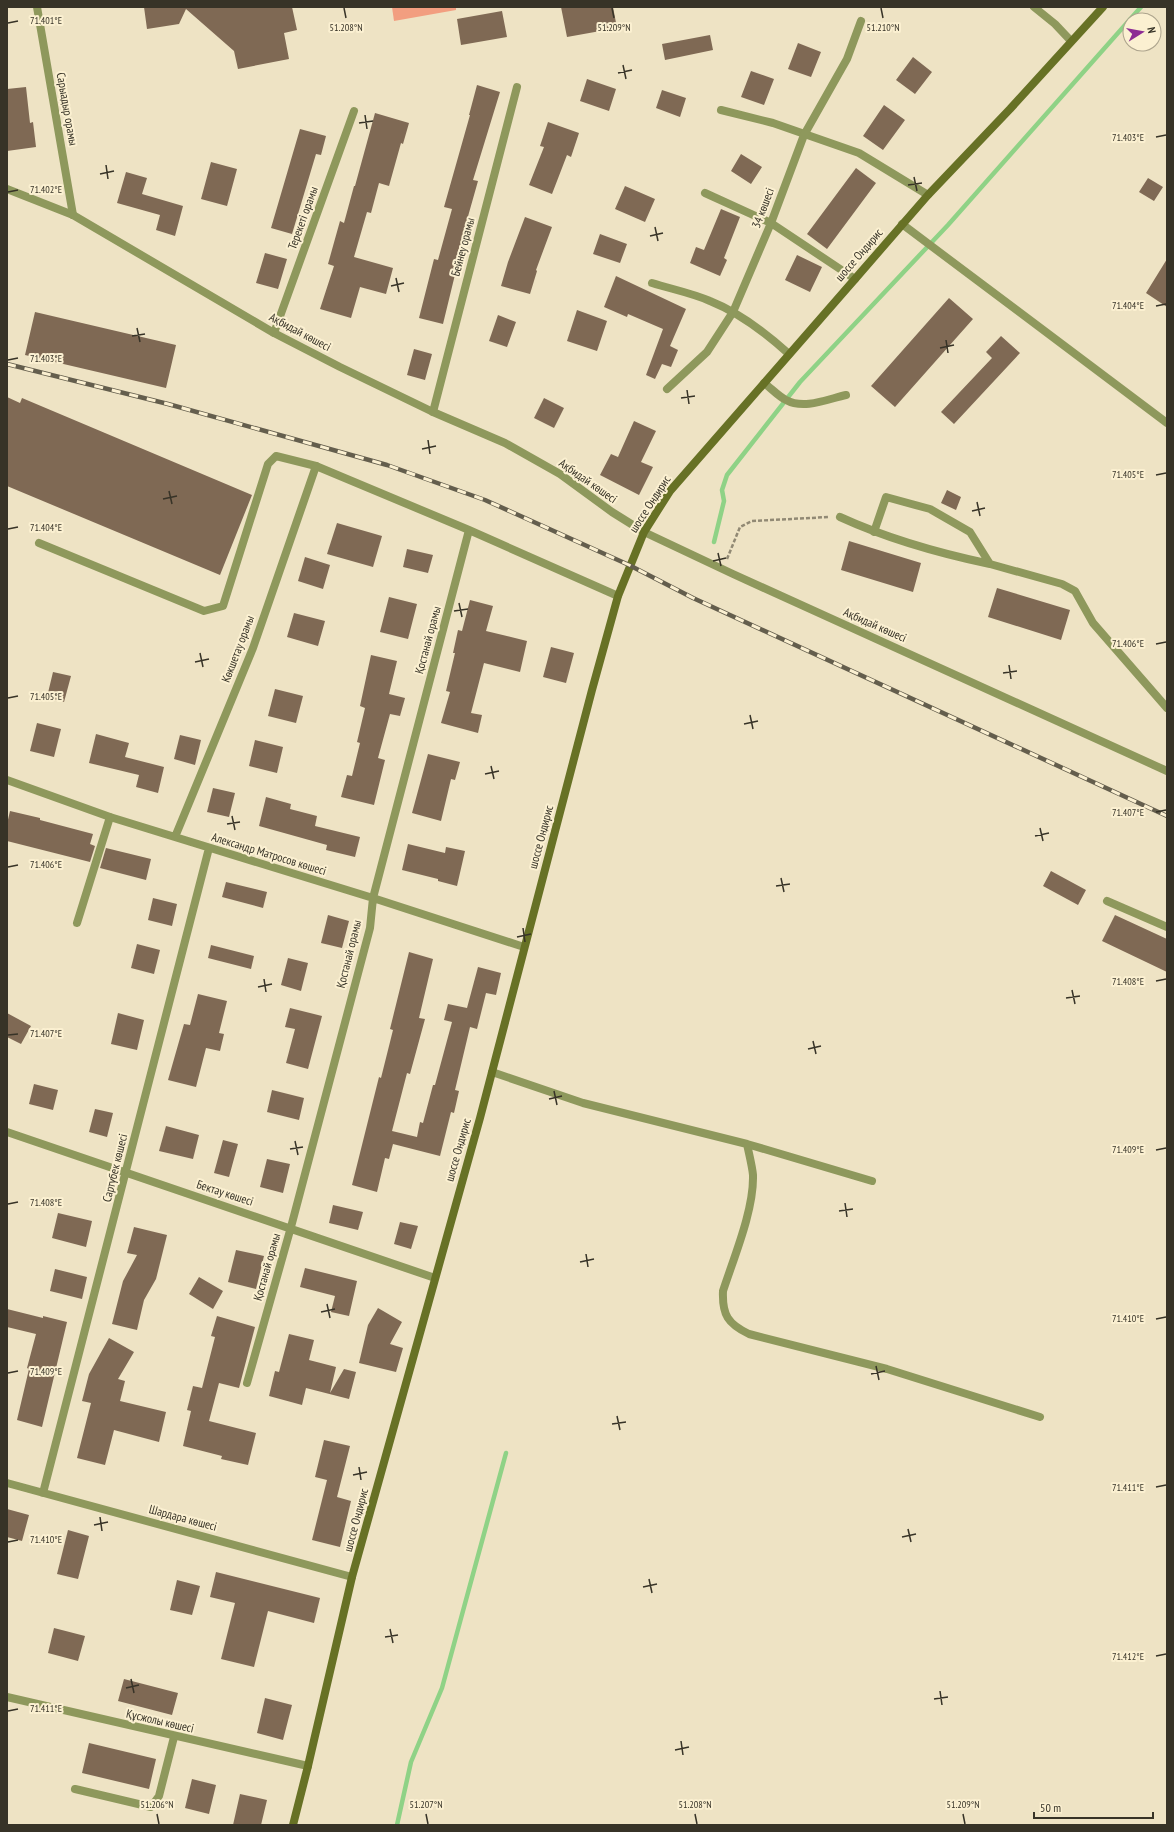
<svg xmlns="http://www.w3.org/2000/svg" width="1174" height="1832" viewBox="0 0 1174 1832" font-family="'PT Sans Narrow',sans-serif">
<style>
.green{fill:#f29e80}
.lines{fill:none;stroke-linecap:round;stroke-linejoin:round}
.stream{stroke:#8fd286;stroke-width:4.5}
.building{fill:#7f6954}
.path{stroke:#918974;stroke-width:2.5;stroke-dasharray:4 2;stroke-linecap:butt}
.service{stroke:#8e985c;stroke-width:8}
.minor{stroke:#8e985c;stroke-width:8}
.tertiary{stroke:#8e985c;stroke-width:8}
.secondary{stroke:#677125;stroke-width:8}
.rail-casing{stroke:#645e4d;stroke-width:4.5}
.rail{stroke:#fbf0d1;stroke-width:3;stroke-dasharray:9;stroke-linecap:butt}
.ticks{fill:none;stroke:#373327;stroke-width:1.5}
.labels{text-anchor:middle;stroke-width:4;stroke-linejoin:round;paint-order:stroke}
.street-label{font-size:12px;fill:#373327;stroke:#fbf0d1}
.ticks-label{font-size:10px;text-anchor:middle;fill:#373327;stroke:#fbf0d1;stroke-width:4;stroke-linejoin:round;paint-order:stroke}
</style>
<rect width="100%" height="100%" fill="#eee3c4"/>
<!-- green -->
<path class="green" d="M 392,7 L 456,7 L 456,10 L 394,21 Z"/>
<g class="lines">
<!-- stream -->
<path class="stream" d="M 714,542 L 724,501 L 722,490 L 727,475 L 800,382 L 948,225 L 1141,7
M 397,1825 L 411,1762 L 442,1688 L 506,1453"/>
</g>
<!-- building -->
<path class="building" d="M 144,7 L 292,7 L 297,30 L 284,33 L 289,59 L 238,69 L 234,51 L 186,9 L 179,24 L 147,29 Z
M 561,7 L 613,7 L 617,28 L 567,37 Z
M 502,11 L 507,37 L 461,45 L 457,19 Z
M 710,35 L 713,50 L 665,60 L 662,44 Z
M 798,43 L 821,52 L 811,77 L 788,69 Z
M 913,57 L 932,72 L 915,94 L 896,80 Z
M 751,71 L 774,79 L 764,105 L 741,97 Z
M 587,79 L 616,89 L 609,111 L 580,101 Z
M 477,85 L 500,92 L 473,180 L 478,181 L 465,227 L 469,228 L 463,251 L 461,250 L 443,324 L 419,318 L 434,259 L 438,260 L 452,209 L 444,207 L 470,115 L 469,115 Z
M 26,87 L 30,123 L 33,122 L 36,147 L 7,151 L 7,89 Z
M 662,90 L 686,98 L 680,117 L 656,108 Z
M 884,105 L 905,120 L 883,150 L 863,136 Z
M 375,113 L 409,123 L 403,144 L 401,143 L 389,186 L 379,183 L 371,213 L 367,212 L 354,257 L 393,268 L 386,294 L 360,287 L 351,318 L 320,309 L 334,266 L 328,264 L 340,221 L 344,223 L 354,186 L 355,186 Z
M 548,122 L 579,133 L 571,157 L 567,155 L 552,194 L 529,185 L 544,147 L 540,146 Z
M 300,129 L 326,136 L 321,155 L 316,154 L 292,234 L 271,228 Z
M 741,154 L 762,167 L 751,184 L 731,171 Z
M 211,162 L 237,169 L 227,206 L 201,199 Z
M 856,168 L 876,183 L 827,249 L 807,234 Z
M 126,172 L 147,178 L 142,194 L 183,206 L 175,236 L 156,230 L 160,215 L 117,203 Z
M 1148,178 L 1163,187 L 1154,201 L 1139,192 Z
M 625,186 L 655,199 L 645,222 L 615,209 Z
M 721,209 L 740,217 L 724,258 L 727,260 L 720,276 L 690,263 L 696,247 L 704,250 Z
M 525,217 L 552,227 L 536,270 L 537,271 L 530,294 L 501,286 L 508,262 Z
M 600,234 L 627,244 L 620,263 L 593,254 Z
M 265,253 L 287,259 L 278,289 L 256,283 Z
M 797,255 L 822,267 L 810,292 L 785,280 Z
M 1167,259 L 1167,307 L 1146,293 Z
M 616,276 L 686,309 L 670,346 L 678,350 L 671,367 L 662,364 L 655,379 L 646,375 L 663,329 L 628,314 L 627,317 L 604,307 Z
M 949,298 L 973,319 L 895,407 L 871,386 Z
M 577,310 L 607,321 L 597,351 L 567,341 Z
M 35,312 L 176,345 L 166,388 L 25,355 Z
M 498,315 L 516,322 L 507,347 L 489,341 Z
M 1001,336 L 1020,353 L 954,424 L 941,412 L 992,358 L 986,352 Z
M 414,349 L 432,354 L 425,380 L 407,375 Z
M 7,397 L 20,403 L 22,398 L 252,495 L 220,575 L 7,486 Z
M 544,398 L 564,408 L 554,428 L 534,418 Z
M 634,421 L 656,431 L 641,462 L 653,467 L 639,495 L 600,475 L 611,454 L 618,457 Z
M 947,490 L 961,497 L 956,510 L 941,503 Z
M 337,523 L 382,536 L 373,567 L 327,554 Z
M 849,541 L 921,563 L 913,592 L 841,570 Z
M 407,549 L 433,555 L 428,573 L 403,567 Z
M 305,557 L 330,565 L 323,589 L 298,581 Z
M 997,588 L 1070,610 L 1061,640 L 988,617 Z
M 389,597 L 417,604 L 408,639 L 380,632 Z
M 470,600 L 493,606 L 486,631 L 527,641 L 520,672 L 484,663 L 471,713 L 482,715 L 478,733 L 441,723 L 450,692 L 446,691 L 455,653 L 453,653 L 458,630 L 462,631 Z
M 294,613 L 325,621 L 318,646 L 287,637 Z
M 551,647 L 574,653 L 566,683 L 543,677 Z
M 371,655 L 397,661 L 389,694 L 405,698 L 400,716 L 390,714 L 378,758 L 385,760 L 374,805 L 341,797 L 347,775 L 352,776 L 360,743 L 357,742 L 365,708 L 360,706 Z
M 53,672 L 71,676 L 64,702 L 47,697 Z
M 275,689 L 303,696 L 296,723 L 268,716 Z
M 37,723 L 61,729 L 54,757 L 30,751 Z
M 96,734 L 129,743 L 125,757 L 164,767 L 158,793 L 136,787 L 139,775 L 89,763 Z
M 180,735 L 201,740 L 195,765 L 174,759 Z
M 255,740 L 283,747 L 277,773 L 249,766 Z
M 428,754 L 460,762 L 455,780 L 451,779 L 441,821 L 412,813 Z
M 213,788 L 235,793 L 229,817 L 207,812 Z
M 266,797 L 291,804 L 290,809 L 317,816 L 315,826 L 360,837 L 355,857 L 326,850 L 327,845 L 259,826 Z
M 10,811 L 40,818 L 40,820 L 93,834 L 90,844 L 95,846 L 90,862 L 7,841 L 7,824 Z
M 408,844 L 445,853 L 446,847 L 465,851 L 457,886 L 438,881 L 438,879 L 402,870 Z
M 106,848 L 151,859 L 146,880 L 100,868 Z
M 1051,871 L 1086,890 L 1078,905 L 1043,886 Z
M 226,882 L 267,892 L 263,908 L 222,897 Z
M 153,898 L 177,904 L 172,926 L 148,920 Z
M 328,915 L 349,921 L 342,948 L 321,943 Z
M 1115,915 L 1167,939 L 1167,972 L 1102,941 Z
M 137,944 L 160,950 L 154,974 L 131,968 Z
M 211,945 L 254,956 L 251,969 L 208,958 Z
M 409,952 L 433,959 L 419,1018 L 425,1019 L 410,1074 L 407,1073 L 392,1131 L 417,1137 L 420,1122 L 423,1123 L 433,1085 L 435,1085 L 452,1022 L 444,1020 L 448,1004 L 467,1008 L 478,967 L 501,973 L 496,995 L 486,993 L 477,1029 L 470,1027 L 455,1090 L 459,1091 L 454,1113 L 451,1112 L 440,1156 L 393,1144 L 389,1159 L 385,1158 L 377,1192 L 352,1185 L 379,1077 L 381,1078 L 393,1030 L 390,1029 Z
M 288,958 L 308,963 L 301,991 L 281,985 Z
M 198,994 L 227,1001 L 219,1033 L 224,1034 L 220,1051 L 206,1048 L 196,1087 L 168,1080 L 184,1024 L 190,1025 Z
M 290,1008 L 322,1016 L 308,1069 L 286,1063 L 295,1029 L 285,1027 Z
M 7,1013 L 31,1026 L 21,1044 L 7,1037 Z
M 118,1013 L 144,1020 L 137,1050 L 111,1044 Z
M 34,1084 L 58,1090 L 53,1110 L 29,1104 Z
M 272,1090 L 304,1098 L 299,1120 L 267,1112 Z
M 95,1109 L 113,1113 L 107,1137 L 89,1132 Z
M 166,1126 L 199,1135 L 193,1159 L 159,1151 Z
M 223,1140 L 238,1144 L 229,1177 L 214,1173 Z
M 267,1159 L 290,1164 L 283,1193 L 260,1187 Z
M 333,1205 L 363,1212 L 358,1230 L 329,1223 Z
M 58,1213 L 92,1221 L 86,1247 L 52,1238 Z
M 400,1222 L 418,1226 L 411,1249 L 394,1244 Z
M 134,1227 L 167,1235 L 156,1279 L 144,1300 L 137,1330 L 112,1324 L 123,1281 L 137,1255 L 127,1253 Z
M 236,1250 L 264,1256 L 256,1289 L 228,1282 Z
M 305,1268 L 357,1281 L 349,1316 L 331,1312 L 335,1296 L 300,1287 Z
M 55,1269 L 87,1277 L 82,1299 L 50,1291 Z
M 199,1277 L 223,1291 L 213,1309 L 189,1294 Z
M 378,1308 L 402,1322 L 390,1344 L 403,1348 L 396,1372 L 359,1363 L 368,1325 Z
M 7,1309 L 43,1318 L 43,1316 L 67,1322 L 42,1427 L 17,1420 L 29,1369 L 27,1368 L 36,1334 L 7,1327 Z
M 217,1316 L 255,1327 L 239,1388 L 219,1383 L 209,1421 L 256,1433 L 248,1465 L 221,1459 L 222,1456 L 183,1446 L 191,1411 L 187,1410 L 193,1386 L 202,1388 L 215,1337 L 211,1336 Z
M 289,1334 L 314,1340 L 309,1360 L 336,1367 L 330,1393 L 344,1369 L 356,1372 L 349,1399 L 306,1388 L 302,1405 L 269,1396 L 275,1371 L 279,1372 Z
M 109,1338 L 134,1352 L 118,1379 L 125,1381 L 120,1401 L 166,1412 L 159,1442 L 114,1430 L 105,1465 L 77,1458 L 91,1403 L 82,1401 L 89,1374 Z
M 324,1440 L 350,1446 L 337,1497 L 351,1501 L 340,1547 L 312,1540 L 327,1480 L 315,1477 Z
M 7,1509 L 29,1515 L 22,1541 L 7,1537 Z
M 68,1530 L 89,1536 L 78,1579 L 57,1574 Z
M 216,1572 L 320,1598 L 314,1623 L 268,1611 L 254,1667 L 221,1659 L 235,1603 L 210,1597 Z
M 177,1580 L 200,1586 L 192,1615 L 170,1610 Z
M 54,1628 L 85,1636 L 78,1661 L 48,1653 Z
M 124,1679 L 178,1693 L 172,1715 L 118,1701 Z
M 265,1698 L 292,1705 L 283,1740 L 257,1733 Z
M 89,1743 L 156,1759 L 149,1789 L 82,1773 Z
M 192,1779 L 216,1785 L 209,1814 L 185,1808 Z
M 240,1794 L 267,1800 L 261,1825 L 233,1825 Z"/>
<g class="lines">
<!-- path -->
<path class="path" d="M 727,559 L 740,527 L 752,521 L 829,517"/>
<!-- service -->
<path class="service" d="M 721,110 L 773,123 L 859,153 L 928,195
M 705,193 L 771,223 L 855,279
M 902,224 L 1167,423
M 652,283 C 671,289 692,293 710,301 C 740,313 766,333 789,354
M 764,383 C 771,388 778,396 786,400 C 804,410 828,399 846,395
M 39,543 L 204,611 L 223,606 L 268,464 L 276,456 L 316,466
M 1107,901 L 1167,927
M 77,923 L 110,817
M 492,1072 L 583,1103 L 747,1144 L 872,1181
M 747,1144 C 749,1154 752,1165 753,1175 C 754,1210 734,1257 723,1291 C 722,1315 728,1324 749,1334 L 887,1369 L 1040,1417
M 75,1789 L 151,1807 L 159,1796 L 174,1737"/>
<!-- minor -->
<path class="minor" d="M 37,7 L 73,215
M 1034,7 L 1055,24 L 1071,41
M 274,333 L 354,111
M 667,389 L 707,352 L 733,312 L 771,223 L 804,135 L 847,59 L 861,21
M 433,412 L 517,87
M 840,517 C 888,539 938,553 990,564
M 644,532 L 733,574 L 1167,771
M 874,532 L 886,497 L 930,509 L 970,532 L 990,564 L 1062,584 L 1075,591 L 1093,623 L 1167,708
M 7,780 L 110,817 L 373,898 L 524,947
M 175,837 L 253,648 L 316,466 L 469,530 L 618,596
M 7,1132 L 435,1278
M 247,1383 L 291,1227 L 370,928 L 373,898 L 469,530
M 7,1483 L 352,1577
M 43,1493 L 209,848
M 7,1697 L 308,1766"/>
<!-- tertiary -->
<path class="tertiary" d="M 7,189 L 73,215 L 274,333 L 340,367 L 433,412 L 505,443 L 560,474 L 612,512 L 644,532"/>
<!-- secondary -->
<path class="secondary" d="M 293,1825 L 308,1766 L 352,1577 L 480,1118 L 592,690 L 618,596 L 644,532 L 670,491 L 855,279 L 928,195 L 1010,109 L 1103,7"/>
<defs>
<path id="rail" d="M 7,364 L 168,404 L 387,465 L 485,500 L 629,565 L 693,598 L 1167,816"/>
</defs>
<!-- rail casing -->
<use href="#rail" class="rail-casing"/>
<!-- rail -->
<use href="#rail" class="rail"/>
</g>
<!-- ticks -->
<path class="ticks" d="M 344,8 L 346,18M 612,8 L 614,18M 881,8 L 883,18M 8,23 L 18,21M 623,65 L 626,79M 618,73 L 632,70M 365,115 L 367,129M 359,123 L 373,121M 1156,137 L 1166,135M 106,165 L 108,179M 100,174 L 114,171M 914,177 L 917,191M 908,185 L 922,183M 8,192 L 18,190M 655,227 L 658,241M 650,236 L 663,233M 396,278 L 399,292M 391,286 L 404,283M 1156,306 L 1166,304M 137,328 L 140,342M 132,336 L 145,334M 946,340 L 948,353M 940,348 L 954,345M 8,360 L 18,358M 687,390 L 689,404M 681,398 L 695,396M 428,440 L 430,454M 422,449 L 436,446M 1156,475 L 1166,473M 169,491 L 172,504M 163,499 L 177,496M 977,502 L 980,516M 972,511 L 985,508M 8,529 L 18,527M 718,553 L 721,566M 713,561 L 726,558M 459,603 L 462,617M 454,611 L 468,609M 1156,644 L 1166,642M 200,653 L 203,667M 195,662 L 209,659M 1009,665 L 1011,679M 1003,673 L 1017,671M 8,698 L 18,696M 750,715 L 753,729M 744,724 L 758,721M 491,766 L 494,779M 485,774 L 499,771M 1156,812 L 1166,810M 232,816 L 235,830M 227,824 L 240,822M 1040,828 L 1043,841M 1035,836 L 1049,833M 8,867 L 18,865M 781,878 L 784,892M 776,886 L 790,884M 523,928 L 525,942M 517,937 L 531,934M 264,979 L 266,992M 1156,981 L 1166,979M 258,987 L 272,984M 1072,990 L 1075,1004M 1066,998 L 1080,996M 8,1035 L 18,1034M 813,1041 L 816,1054M 808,1049 L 821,1046M 554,1091 L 557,1105M 549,1099 L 562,1096M 295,1141 L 298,1155M 290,1149 L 303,1147M 1156,1150 L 1166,1148M 845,1203 L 847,1217M 8,1204 L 18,1202M 839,1211 L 853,1209M 586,1254 L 588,1267M 580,1262 L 594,1259M 327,1304 L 330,1318M 321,1312 L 335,1309M 1156,1319 L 1166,1317M 876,1366 L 879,1380M 8,1373 L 18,1371M 871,1374 L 885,1371M 617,1416 L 620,1430M 612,1424 L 626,1422M 359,1467 L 361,1480M 353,1475 L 367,1472M 1156,1487 L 1166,1485M 100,1517 L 102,1531M 94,1525 L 108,1522M 908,1529 L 911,1542M 902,1537 L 916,1534M 8,1542 L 18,1540M 649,1579 L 652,1593M 643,1587 L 657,1584M 390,1629 L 393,1643M 385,1637 L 398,1635M 1156,1656 L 1166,1654M 131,1679 L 134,1693M 126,1688 L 139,1685M 940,1691 L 942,1705M 934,1699 L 948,1697M 8,1711 L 18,1709M 681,1741 L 683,1755M 675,1750 L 689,1747M 157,1814 L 159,1824M 426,1814 L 428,1824M 695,1814 L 697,1824M 963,1814 L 965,1824"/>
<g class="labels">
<!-- street labels -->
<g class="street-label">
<text transform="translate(67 109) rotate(80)" y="4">Сарыадыр орамы</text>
<text transform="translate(763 208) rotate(-69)" y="4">34 көшесі</text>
<text transform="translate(303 218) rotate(-70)" y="4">Терекеті орамы</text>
<text transform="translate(463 247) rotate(-75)" y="4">Бейнеу орамы</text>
<text transform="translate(859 255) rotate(-49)" y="4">шоссе Ондирис</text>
<text transform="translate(300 332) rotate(28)" y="4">Ақбидай көшесі</text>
<text transform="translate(588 481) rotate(35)" y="4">Ақбидай көшесі</text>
<text transform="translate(650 504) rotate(-57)" y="4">шоссе Ондирис</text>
<text transform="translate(875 625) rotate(24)" y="4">Ақбидай көшесі</text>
<text transform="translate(428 640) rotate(-75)" y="4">Қостанай орамы</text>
<text transform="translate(238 649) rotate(-69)" y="4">Көкшетау орамы</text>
<text transform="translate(541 837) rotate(-75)" y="4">шоссе Ондирис</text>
<text transform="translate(269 854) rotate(17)" y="4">Александр Матросов көшесі</text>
<text transform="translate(349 954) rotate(-76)" y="4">Қостанай орамы</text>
<text transform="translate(458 1150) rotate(-74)" y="4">шоссе Ондирис</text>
<text transform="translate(115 1168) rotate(-76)" y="4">Сартүбек көшесі</text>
<text transform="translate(225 1193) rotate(18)" y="4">Бектау көшесі</text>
<text transform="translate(267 1267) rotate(-74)" y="4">Қостанай орамы</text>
<text transform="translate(183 1518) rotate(15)" y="4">Шардара көшесі</text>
<text transform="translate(356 1520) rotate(-75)" y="4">шоссе Ондирис</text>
<text transform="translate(160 1721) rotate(13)" y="4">Құсжолы көшесі</text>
</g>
</g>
<g class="ticks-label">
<text x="46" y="24">71.401°E</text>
<text x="346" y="31">51.208°N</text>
<text x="614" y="31">51.209°N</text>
<text x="883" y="31">51.210°N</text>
<text x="1128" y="141">71.403°E</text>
<text x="46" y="193">71.402°E</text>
<text x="1128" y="309">71.404°E</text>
<text x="46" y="362">71.403°E</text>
<text x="1128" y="478">71.405°E</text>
<text x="46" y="531">71.404°E</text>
<text x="1128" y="647">71.406°E</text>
<text x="46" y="700">71.405°E</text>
<text x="1128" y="816">71.407°E</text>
<text x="46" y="868">71.406°E</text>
<text x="1128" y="985">71.408°E</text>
<text x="46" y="1037">71.407°E</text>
<text x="1128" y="1153">71.409°E</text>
<text x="46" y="1206">71.408°E</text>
<text x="1128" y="1322">71.410°E</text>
<text x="46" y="1375">71.409°E</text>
<text x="1128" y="1491">71.411°E</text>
<text x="46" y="1543">71.410°E</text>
<text x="1128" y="1660">71.412°E</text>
<text x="46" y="1712">71.411°E</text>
<text x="157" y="1808">51.206°N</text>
<text x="426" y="1808">51.207°N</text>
<text x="695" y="1808">51.208°N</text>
<text x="963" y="1808">51.209°N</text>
</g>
<!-- border -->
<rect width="1174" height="1832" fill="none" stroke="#373327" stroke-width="16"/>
<!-- north arrow -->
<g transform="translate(1142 32) rotate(79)"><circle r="19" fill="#fbf0d1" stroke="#ada48d"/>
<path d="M0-3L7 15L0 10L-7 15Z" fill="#8d2c94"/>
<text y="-6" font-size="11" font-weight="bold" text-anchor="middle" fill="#373327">N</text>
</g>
<!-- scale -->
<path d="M1034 1812v6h119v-6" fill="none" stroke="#373327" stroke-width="2"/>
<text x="1040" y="1812" font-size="12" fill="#373327" stroke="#fbf0d1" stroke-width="3" paint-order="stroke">50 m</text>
</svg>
